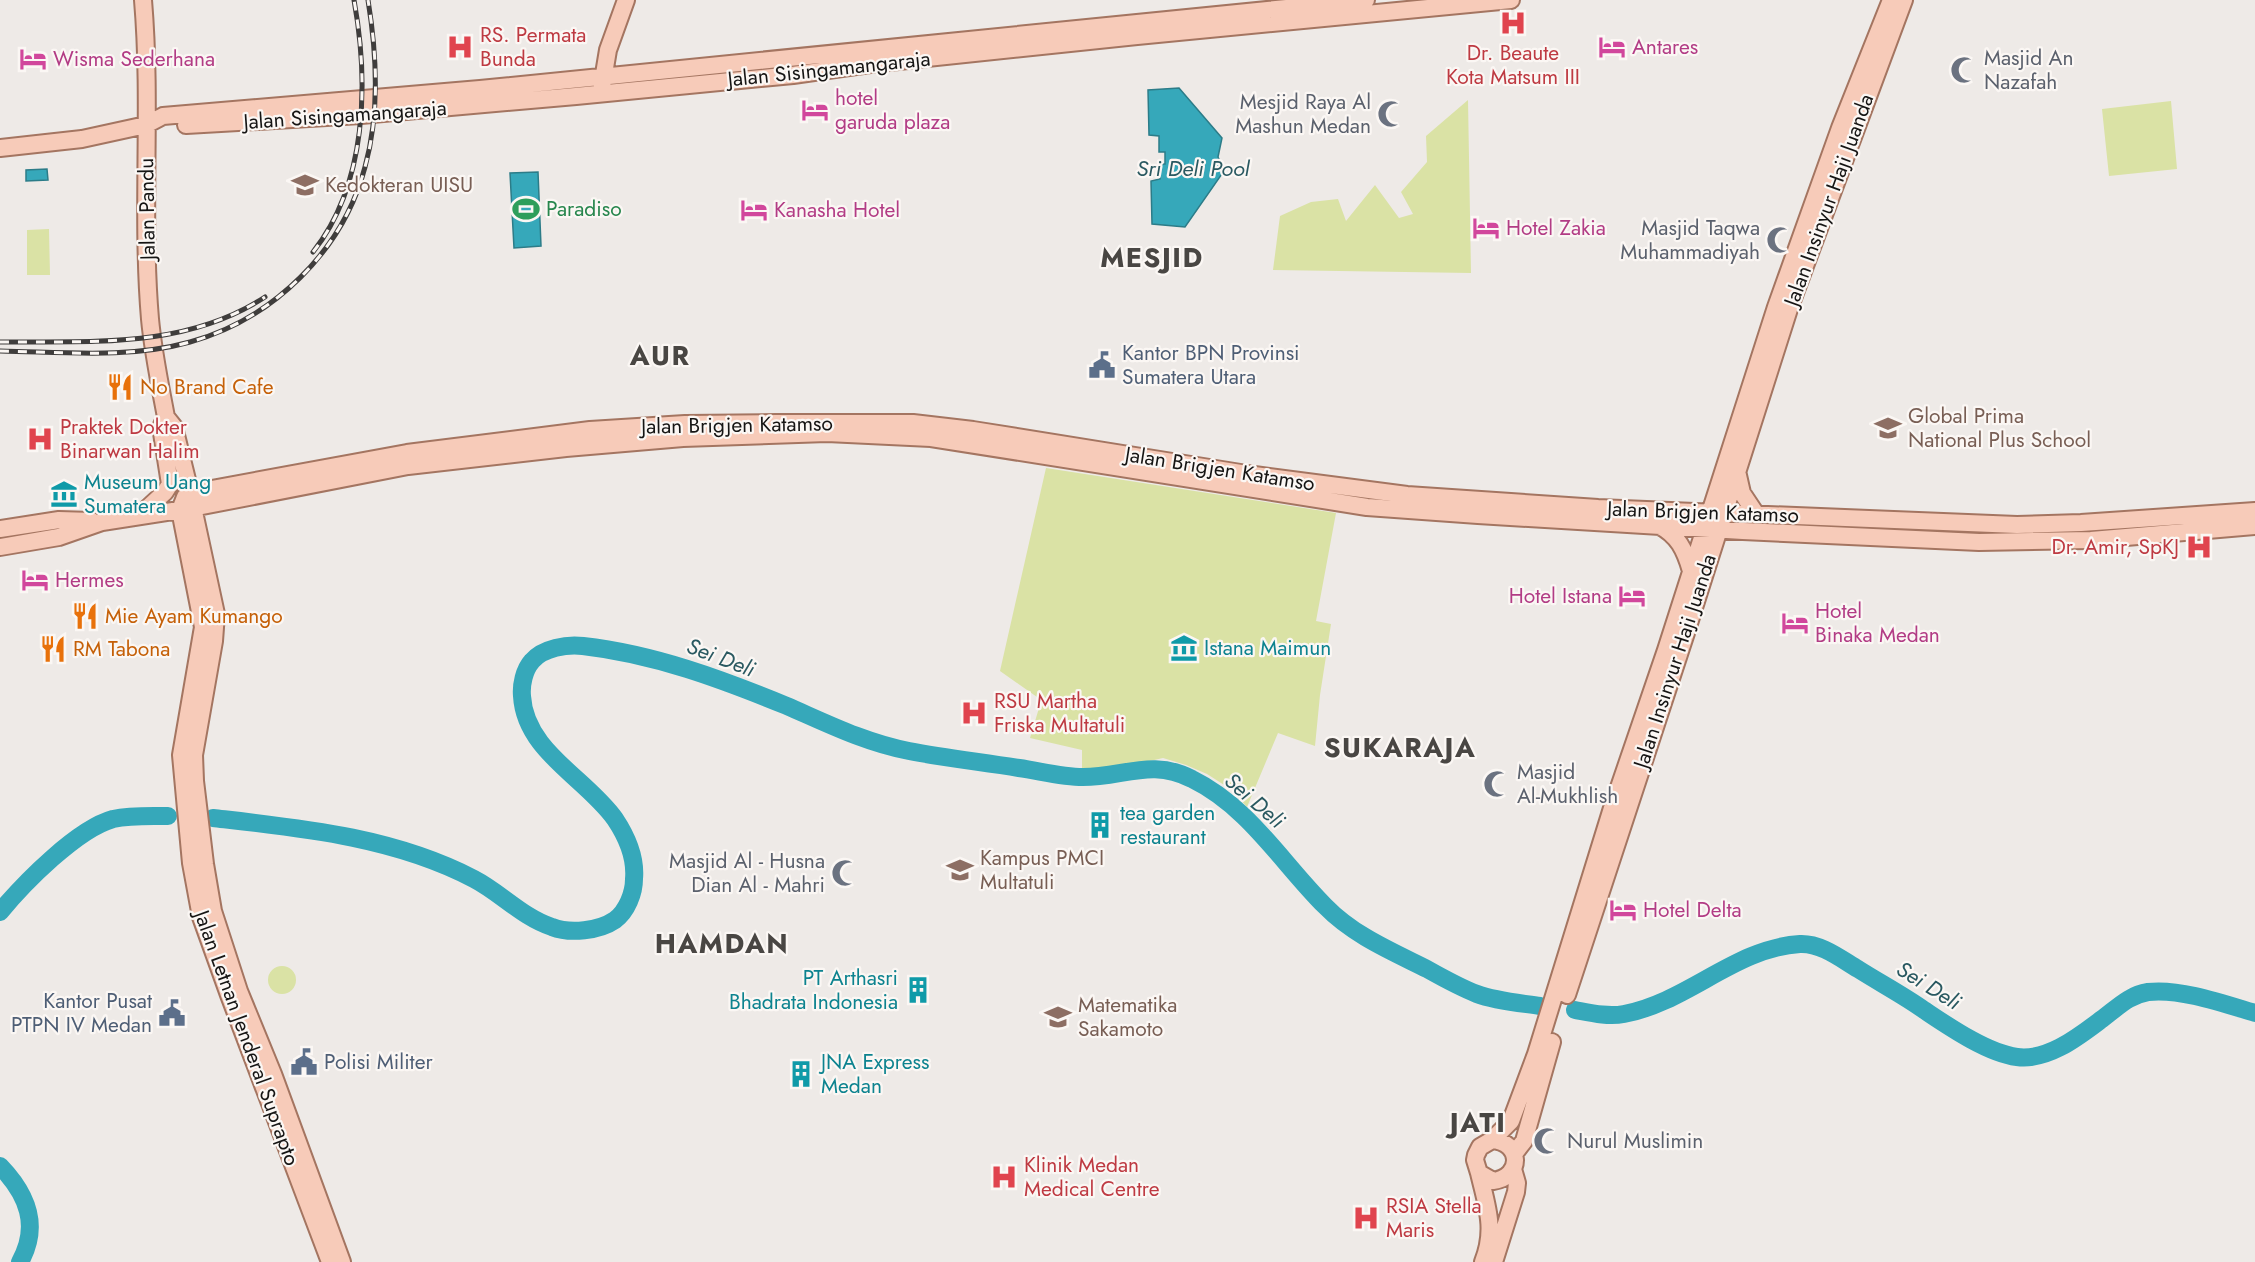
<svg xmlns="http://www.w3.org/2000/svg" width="2255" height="1262" viewBox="0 0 2255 1262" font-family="Jost,sans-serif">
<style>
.green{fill:#dae2a5}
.water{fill:#36a8ba;stroke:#2c7c88;stroke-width:1.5}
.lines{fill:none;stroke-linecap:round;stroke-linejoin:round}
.river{stroke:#36a8ba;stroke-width:18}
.major-casing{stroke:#a47561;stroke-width:20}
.major{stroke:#f7cbb9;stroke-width:16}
.rail-casing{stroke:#3f3d3c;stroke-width:5}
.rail{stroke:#fbf7f4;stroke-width:3;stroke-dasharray:9;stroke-linecap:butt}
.labels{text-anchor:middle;stroke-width:4.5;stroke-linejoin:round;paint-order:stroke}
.health-label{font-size:21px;fill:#be3a42;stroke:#fbf7f4;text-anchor:start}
.hotel-label{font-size:21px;fill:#b23c85;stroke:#fbf7f4;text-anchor:start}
.worship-label{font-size:21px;fill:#5b616d;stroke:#fbf7f4;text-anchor:start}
.street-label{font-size:21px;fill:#161514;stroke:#fbf7f4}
.education-label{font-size:21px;fill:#785e54;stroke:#fbf7f4;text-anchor:start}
.leisure-label{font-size:21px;fill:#27864d;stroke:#fbf7f4;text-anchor:start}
.service-label{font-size:21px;fill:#4e5e75;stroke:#fbf7f4;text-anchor:start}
.food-label{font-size:21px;fill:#c56008;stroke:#fbf7f4;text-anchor:start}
.culture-label{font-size:21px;fill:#0d838f;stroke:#fbf7f4;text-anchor:start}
.water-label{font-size:22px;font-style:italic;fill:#2a5961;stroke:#fbf7f4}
.district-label{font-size:27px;font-weight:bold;letter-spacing:1.5px;fill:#494643;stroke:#fbf7f4}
</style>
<rect width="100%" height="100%" fill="#eeeae7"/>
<!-- green -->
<path class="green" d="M 1468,100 L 1471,273 L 1273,270 L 1280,216 L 1311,202 L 1338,199 L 1346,221 L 1375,185 L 1399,218 L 1413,214 L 1401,192 L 1427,162 L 1426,136 Z
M 2171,101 L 2177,169 L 2109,176 L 2102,109 Z
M 49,229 L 50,275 L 27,275 L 27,230 Z
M 1046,468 L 1336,513 L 1316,621 L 1331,624 L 1320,695 L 1315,746 L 1278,733 L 1247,807 L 1232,790 L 1207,774 L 1186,765 L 1163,758 L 1110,770 L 1082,769 L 1082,750 L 1030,738 L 1039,708 L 1037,697 L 1000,671 Z
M268 980a14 14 0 1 1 28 0a14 14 0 1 1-28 0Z"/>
<!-- water -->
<path class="water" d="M 1179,88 L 1222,138 L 1218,157 L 1224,171 L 1185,227 L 1152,224 L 1151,181 L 1160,179 L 1159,164 L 1165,164 L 1165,152 L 1159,152 L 1159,136 L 1149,135 L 1148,90 Z
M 47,169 L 48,180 L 26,181 L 26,170 Z
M 538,172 L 541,246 L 514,248 L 510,173 Z"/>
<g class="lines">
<!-- river -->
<path class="river" d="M 213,818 C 301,828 394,837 474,879 C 501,893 522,917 552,927 C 570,934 599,931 615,920 C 627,911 634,893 634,879 C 636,857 627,837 615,819 C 586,778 525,751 522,696 C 521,685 524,670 532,661 C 543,648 567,644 583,646 C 654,654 721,679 787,706 C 826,723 866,743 909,751 C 945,758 982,762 1019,768 C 1040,771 1062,777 1083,777 C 1124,777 1152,758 1192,779 C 1249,807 1281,862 1325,906 C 1353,935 1391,951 1427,969 C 1443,978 1459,987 1477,994 C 1496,1001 1520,1003 1540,1006
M 0,912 C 24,883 77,829 113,819 C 131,815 150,816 168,816
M 1575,1010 C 1591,1013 1608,1017 1624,1014 C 1688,1002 1735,948 1800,944 C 1821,943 1841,959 1858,969 C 1880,983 1903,995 1924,1010 C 1948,1026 1987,1053 2017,1057 C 2048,1061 2078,1037 2102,1019 C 2117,1008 2129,995 2148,992 C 2180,988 2225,1004 2255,1013
M 0,1166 C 28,1195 40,1226 20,1262"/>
<defs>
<path id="major" d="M 143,0 C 152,106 141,213 150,319 C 153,352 160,385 166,417 L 174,427 L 188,484 L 216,614 L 214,641 L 194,755 L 195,781 L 205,864 L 213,911 L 239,991 L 273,1074 L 342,1262
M 602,86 L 608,50 L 626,0
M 186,125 L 361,115 L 576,96 L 793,75 L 870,64 L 1137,36 L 1511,0
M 0,148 L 82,139 L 146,125 L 163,116 L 480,89 L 1366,0
M 1737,471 L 1742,493 L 1756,514
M 140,515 L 165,492 L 170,484 L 162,433 L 162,425 L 166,417
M 1658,525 C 1678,535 1685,550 1691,571
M 0,529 L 59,520 L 92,521
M 0,547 L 59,537 L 102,522 L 192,508 L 408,466 L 566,448 L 683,438 L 827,433 L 931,438 L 1367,507 L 1478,515 L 1743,531 L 1979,542 L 2091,540 L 2255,526
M 1567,995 L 1686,633 L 1789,309 L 1904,0
M 1492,1140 C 1522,1142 1523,1177 1493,1181 L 1479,1173 L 1475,1160 L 1476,1155 L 1480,1147 L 1492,1140 L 1511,1121 L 1536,1054 L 1612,808 L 1666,650 L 1776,307 L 1840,128 L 1891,0
M 1514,1154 L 1524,1141 L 1552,1042
M 1479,1173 C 1487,1207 1496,1229 1483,1262
M 330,1262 L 229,995 L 201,917 L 191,863 L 181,755 L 203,627 L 180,510 L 185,497 L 190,493 L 407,453 L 590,430 L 685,424 L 776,423 L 913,423 L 973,430 L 1247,474 L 1407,495 L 1598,508 L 2017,525 L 2081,523 L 2255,511
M 1494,1262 L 1516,1192 L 1517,1183 L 1513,1169"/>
</defs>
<!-- major casing -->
<use href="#major" class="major-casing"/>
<!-- major -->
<use href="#major" class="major"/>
<defs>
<path id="rail" d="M 313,252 C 367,184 369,83 354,0
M 0,342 C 91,341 185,349 265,297
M 0,351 C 63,352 129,359 190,342 C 273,319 343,251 365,167 C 380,113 377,55 368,0"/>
</defs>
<!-- rail casing -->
<use href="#rail" class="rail-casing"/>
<!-- rail -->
<use href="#rail" class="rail"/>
</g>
<!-- icons -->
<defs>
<symbol id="hospital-bare" viewBox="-9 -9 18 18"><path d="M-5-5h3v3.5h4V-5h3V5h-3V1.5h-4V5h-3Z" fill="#e0444e" stroke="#fbf7f4" stroke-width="2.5" paint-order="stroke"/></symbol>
<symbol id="hotel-bare" viewBox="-9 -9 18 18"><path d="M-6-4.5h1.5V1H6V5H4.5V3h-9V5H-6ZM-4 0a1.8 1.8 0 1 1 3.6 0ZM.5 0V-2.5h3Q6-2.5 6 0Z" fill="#d1479c" stroke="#fbf7f4" stroke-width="2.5" paint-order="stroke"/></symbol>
<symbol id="mosque-bare" viewBox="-9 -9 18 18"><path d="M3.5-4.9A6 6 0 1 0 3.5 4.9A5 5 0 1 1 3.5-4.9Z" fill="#6b7280" stroke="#fbf7f4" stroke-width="2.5" paint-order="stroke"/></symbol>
<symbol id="university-bare" viewBox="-9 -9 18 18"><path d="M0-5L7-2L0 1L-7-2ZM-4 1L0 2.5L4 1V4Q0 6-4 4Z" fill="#8d6e63" stroke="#fbf7f4" stroke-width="2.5" paint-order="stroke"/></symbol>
<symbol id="stadium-bare" viewBox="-9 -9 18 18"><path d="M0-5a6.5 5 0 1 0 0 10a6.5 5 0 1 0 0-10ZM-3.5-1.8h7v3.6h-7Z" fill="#2e9e5b" stroke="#fbf7f4" stroke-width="2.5" paint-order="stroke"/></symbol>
<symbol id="civic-bare" viewBox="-9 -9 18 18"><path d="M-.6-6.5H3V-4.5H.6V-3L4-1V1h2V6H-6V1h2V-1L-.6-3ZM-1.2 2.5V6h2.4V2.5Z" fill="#5c6f8a" stroke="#fbf7f4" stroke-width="2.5" paint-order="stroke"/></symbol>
<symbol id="restaurant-bare" viewBox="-9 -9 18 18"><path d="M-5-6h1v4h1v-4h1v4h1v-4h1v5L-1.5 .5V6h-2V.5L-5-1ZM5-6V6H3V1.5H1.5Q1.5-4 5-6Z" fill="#e8710a" stroke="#fbf7f4" stroke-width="2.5" paint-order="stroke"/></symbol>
<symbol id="school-bare" viewBox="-9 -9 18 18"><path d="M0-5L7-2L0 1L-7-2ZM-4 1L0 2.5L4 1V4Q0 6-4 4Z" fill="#8d6e63" stroke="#fbf7f4" stroke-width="2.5" paint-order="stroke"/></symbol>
<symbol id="museum-bare" viewBox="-9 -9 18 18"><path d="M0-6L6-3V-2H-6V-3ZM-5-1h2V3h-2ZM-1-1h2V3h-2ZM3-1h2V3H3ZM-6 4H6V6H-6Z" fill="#0f9aa8" stroke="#fbf7f4" stroke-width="2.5" paint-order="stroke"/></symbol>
<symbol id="building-bare" viewBox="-9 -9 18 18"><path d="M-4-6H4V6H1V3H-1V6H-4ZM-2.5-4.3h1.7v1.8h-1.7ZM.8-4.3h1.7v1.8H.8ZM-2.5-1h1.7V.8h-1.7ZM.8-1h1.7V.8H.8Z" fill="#0f9aa8" stroke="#fbf7f4" stroke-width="2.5" paint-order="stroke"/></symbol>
</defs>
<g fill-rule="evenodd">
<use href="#hospital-bare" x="1494" y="4" width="38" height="38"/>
<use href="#hospital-bare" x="441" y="28" width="38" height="38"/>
<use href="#hotel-bare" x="1593" y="28" width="38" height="38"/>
<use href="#hotel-bare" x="14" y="40" width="38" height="38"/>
<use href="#mosque-bare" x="1945" y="51" width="38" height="38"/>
<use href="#hotel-bare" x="796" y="91" width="38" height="38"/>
<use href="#mosque-bare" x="1372" y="95" width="38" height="38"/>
<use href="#university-bare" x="286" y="166" width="38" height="38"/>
<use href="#stadium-bare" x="507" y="190" width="38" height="38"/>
<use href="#hotel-bare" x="735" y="191" width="38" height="38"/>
<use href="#hotel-bare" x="1467" y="209" width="38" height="38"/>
<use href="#mosque-bare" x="1761" y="221" width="38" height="38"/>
<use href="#civic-bare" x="1083" y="346" width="38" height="38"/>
<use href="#restaurant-bare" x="101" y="368" width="38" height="38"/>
<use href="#school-bare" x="1869" y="409" width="38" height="38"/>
<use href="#hospital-bare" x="21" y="420" width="38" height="38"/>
<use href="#museum-bare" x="45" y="475" width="38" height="38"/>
<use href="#hospital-bare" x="2180" y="528" width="38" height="38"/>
<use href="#hotel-bare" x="16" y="561" width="38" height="38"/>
<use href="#hotel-bare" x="1613" y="577" width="38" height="38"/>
<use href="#restaurant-bare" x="66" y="597" width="38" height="38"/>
<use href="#hotel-bare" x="1776" y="604" width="38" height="38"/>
<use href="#museum-bare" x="1165" y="629" width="38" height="38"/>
<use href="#restaurant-bare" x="34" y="630" width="38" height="38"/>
<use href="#hospital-bare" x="955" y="694" width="38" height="38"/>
<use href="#mosque-bare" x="1478" y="765" width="38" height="38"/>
<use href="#building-bare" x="1081" y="806" width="38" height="38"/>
<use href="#university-bare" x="941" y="851" width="38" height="38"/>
<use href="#mosque-bare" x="826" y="854" width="38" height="38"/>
<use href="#hotel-bare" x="1604" y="891" width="38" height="38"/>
<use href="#building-bare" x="899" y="971" width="38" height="38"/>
<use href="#civic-bare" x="153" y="994" width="38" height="38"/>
<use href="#school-bare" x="1039" y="998" width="38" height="38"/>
<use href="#civic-bare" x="285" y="1043" width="38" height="38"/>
<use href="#building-bare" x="782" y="1055" width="38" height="38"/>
<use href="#mosque-bare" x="1528" y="1122" width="38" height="38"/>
<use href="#hospital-bare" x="985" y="1158" width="38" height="38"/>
<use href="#hospital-bare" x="1347" y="1199" width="38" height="38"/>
</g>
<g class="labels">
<!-- health labels -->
<g class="health-label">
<text x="480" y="42">RS. Permata<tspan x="480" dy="24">Bunda</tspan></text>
<text x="1513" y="60" text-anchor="middle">Dr. Beaute<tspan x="1513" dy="24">Kota Matsum III</tspan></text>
<text x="60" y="434">Praktek Dokter<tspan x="60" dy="24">Binarwan Halim</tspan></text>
<text x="2179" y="554" text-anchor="end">Dr. Amir, SpKJ</text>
<text x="994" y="708">RSU Martha<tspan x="994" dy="24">Friska Multatuli</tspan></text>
<text x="1024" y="1172">Klinik Medan<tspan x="1024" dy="24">Medical Centre</tspan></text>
<text x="1386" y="1213">RSIA Stella<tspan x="1386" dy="24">Maris</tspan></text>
</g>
<!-- hotel labels -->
<g class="hotel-label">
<text x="1632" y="54">Antares</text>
<text x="53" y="66">Wisma Sederhana</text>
<text x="835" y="105">hotel<tspan x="835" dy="24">garuda plaza</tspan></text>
<text x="774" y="217">Kanasha Hotel</text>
<text x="1506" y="235">Hotel Zakia</text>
<text x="55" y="587">Hermes</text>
<text x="1612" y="603" text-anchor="end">Hotel Istana</text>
<text x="1815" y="618">Hotel<tspan x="1815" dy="24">Binaka Medan</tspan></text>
<text x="1643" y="917">Hotel Delta</text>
</g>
<!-- worship labels -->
<g class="worship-label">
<text x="1984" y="65">Masjid An<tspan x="1984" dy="24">Nazafah</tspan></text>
<text x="1371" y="109" text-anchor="end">Mesjid Raya Al<tspan x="1371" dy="24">Mashun Medan</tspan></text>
<text x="1760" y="235" text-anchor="end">Masjid Taqwa<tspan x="1760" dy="24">Muhammadiyah</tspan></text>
<text x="1517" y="779">Masjid<tspan x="1517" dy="24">Al-Mukhlish</tspan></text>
<text x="825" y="868" text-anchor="end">Masjid Al - Husna<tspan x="825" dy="24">Dian Al - Mahri</tspan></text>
<text x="1567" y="1148">Nurul Muslimin</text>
</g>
<!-- street labels -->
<g class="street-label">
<text transform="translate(829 69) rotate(-6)" y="7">Jalan Sisingamangaraja</text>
<text transform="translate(345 115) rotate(-4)" y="7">Jalan Sisingamangaraja</text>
<text transform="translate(1829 200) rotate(-70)" y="7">Jalan Insinyur Haji Juanda</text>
<text transform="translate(147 209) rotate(-91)" y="7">Jalan Pandu</text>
<text transform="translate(737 425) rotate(-1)" y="7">Jalan Brigjen Katamso</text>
<text transform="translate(1220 469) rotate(9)" y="7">Jalan Brigjen Katamso</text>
<text transform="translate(1703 512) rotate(2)" y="7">Jalan Brigjen Katamso</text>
<text transform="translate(1675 661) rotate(-72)" y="7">Jalan Insinyur Haji Juanda</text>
<text transform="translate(247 1038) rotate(70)" y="7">Jalan Letnan Jenderal Suprapto</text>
</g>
<!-- education labels -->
<g class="education-label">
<text x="325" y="192">Kedokteran UISU</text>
<text x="1908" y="423">Global Prima<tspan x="1908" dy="24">National Plus School</tspan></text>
<text x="980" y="865">Kampus PMCI<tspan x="980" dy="24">Multatuli</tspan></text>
<text x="1078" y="1012">Matematika<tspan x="1078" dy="24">Sakamoto</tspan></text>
</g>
<!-- leisure labels -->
<g class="leisure-label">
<text x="546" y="216">Paradiso</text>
</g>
<!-- service labels -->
<g class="service-label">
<text x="1122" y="360">Kantor BPN Provinsi<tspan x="1122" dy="24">Sumatera Utara</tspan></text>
<text x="152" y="1008" text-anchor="end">Kantor Pusat<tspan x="152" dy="24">PTPN IV Medan</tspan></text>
<text x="324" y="1069">Polisi Militer</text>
</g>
<!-- food labels -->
<g class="food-label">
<text x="140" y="394">No Brand Cafe</text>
<text x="105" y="623">Mie Ayam Kumango</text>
<text x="73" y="656">RM Tabona</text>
</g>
<!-- culture labels -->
<g class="culture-label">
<text x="84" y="489">Museum Uang<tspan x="84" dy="24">Sumatera</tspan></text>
<text x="1204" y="655">Istana Maimun</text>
<text x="1120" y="820">tea garden<tspan x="1120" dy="24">restaurant</tspan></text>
<text x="898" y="985" text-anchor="end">PT Arthasri<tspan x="898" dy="24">Bhadrata Indonesia</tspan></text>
<text x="821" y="1069">JNA Express<tspan x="821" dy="24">Medan</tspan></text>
</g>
<!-- water labels -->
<g class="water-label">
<text x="1193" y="176">Sri Deli Pool</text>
<text transform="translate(721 657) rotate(21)" y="8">Sei Deli</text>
<text transform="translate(1255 800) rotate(41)" y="8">Sei Deli</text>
<text transform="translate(1929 985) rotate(32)" y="8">Sei Deli</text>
</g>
<!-- district labels -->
<g class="district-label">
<text x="1152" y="267">MESJID</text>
<text x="660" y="365">AUR</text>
<text x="1400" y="757">SUKARAJA</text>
<text x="722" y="953">HAMDAN</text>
<text x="1478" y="1132">JATI</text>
</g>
</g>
</svg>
